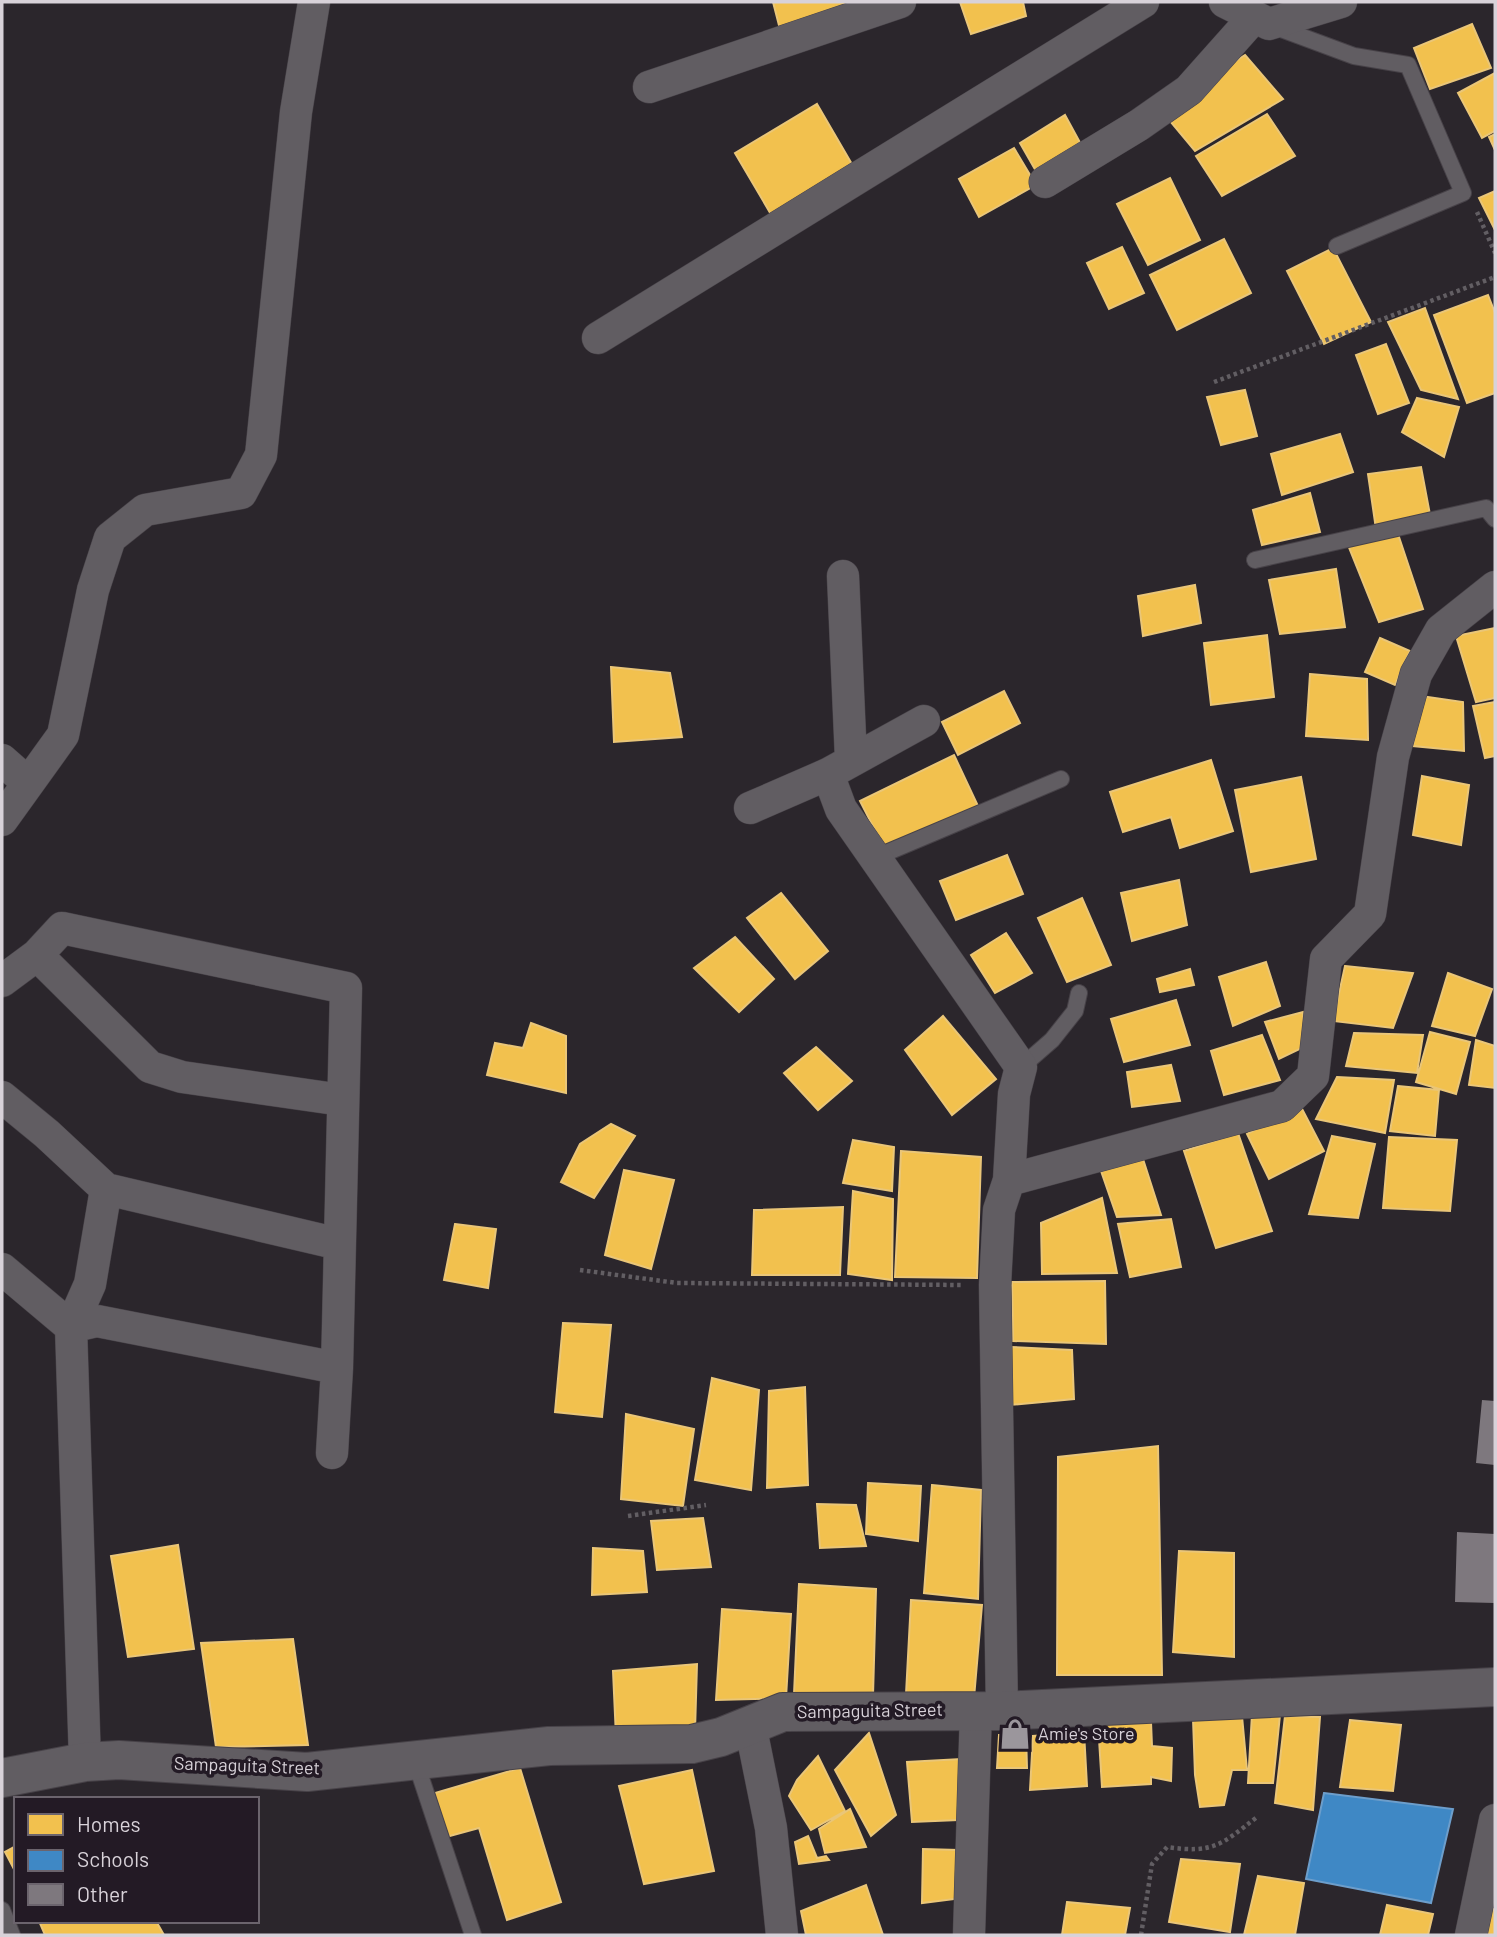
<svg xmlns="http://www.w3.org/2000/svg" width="1497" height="1937" viewBox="0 0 1497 1937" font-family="Barlow,sans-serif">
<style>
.homes{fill:#f2c14e;stroke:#eac678;stroke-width:2}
.schools{fill:#3f88c5;stroke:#6d9ecb;stroke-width:2}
.building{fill:#7e787e}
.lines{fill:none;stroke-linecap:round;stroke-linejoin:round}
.service-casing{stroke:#474248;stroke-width:18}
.minor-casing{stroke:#474248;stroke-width:33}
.tertiary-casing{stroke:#474248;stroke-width:40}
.path{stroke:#625e63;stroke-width:4.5;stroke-dasharray:3.5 3.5;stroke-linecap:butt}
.service{stroke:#615d62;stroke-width:16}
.minor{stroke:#615d62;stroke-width:32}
.tertiary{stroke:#615d62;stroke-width:38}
.labels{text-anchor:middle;stroke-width:7;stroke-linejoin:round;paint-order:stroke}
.street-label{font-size:18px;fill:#d8d2d9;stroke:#231a25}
.poi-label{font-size:18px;fill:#d8d2d9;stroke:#231a25;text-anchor:start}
</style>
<rect width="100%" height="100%" fill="#2b262c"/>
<!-- homes -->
<path class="homes" d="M 773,2 L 846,2 L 851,17 L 783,41 Z
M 960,2 L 1023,2 L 1026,16 L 971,34 Z
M 1472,24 L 1491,68 L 1430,89 L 1414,48 Z
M 1245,55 L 1283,99 L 1195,151 L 1160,109 Z
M 1495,73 L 1495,131 L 1482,138 L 1458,93 Z
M 817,104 L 853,166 L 772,216 L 735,153 Z
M 1267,114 L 1295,156 L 1222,196 L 1196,156 Z
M 1065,115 L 1084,150 L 1040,178 L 1020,143 Z
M 1495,134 L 1495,150 L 1489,137 Z
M 1014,148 L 1036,185 L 979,217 L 959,179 Z
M 1170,178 L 1200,240 L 1148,265 L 1117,204 Z
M 1495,191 L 1495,230 L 1479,198 Z
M 1224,239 L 1251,293 L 1177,330 L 1150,275 Z
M 1122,247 L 1144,293 L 1109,309 L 1087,263 Z
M 1333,248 L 1371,322 L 1324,344 L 1287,271 Z
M 1488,295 L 1495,313 L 1495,393 L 1467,403 L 1434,315 Z
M 1425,308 L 1458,399 L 1421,390 L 1388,322 Z
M 1386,344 L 1409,403 L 1378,414 L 1356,355 Z
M 1245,390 L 1257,436 L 1221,445 L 1207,397 Z
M 1417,398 L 1459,407 L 1444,457 L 1402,432 Z
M 1340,434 L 1353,472 L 1282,495 L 1271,454 Z
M 1421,467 L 1431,520 L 1376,529 L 1368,474 Z
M 1310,493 L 1320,532 L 1262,545 L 1253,510 Z
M 1397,531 L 1423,609 L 1379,622 L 1346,540 Z
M 1336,569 L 1345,627 L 1280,634 L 1269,580 Z
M 1195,585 L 1201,623 L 1143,636 L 1138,596 Z
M 1495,628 L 1495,698 L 1476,702 L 1456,636 Z
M 1267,635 L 1274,697 L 1211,705 L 1204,643 Z
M 1380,638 L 1410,651 L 1395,685 L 1365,672 Z
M 611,667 L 670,673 L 682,737 L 614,742 Z
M 1310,674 L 1367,679 L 1368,740 L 1306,736 Z
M 1004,691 L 1020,723 L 958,755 L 942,722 Z
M 1421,696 L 1463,702 L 1464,751 L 1413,746 Z
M 1495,702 L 1495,756 L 1485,758 L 1473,706 Z
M 954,755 L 978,806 L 886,852 L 860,801 Z
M 1211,760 L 1233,831 L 1180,848 L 1171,817 L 1123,832 L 1110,792 Z
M 1422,776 L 1469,785 L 1461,845 L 1413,835 Z
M 1301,777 L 1316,859 L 1251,872 L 1235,790 Z
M 1007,855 L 1023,894 L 956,920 L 940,881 Z
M 1179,880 L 1187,925 L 1132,941 L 1121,893 Z
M 781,893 L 828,951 L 795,979 L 747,918 Z
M 1082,898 L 1111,965 L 1067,982 L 1038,918 Z
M 1006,933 L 1032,973 L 995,993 L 971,955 Z
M 735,937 L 774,979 L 739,1012 L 694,968 Z
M 1266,962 L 1280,1006 L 1233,1026 L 1219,977 Z
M 1345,966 L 1413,973 L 1393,1028 L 1333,1021 Z
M 1190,969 L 1194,985 L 1160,992 L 1157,979 Z
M 1448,973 L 1492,989 L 1475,1036 L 1432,1026 Z
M 1176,1000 L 1190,1045 L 1124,1062 L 1111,1019 Z
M 1303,1012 L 1306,1046 L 1279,1059 L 1265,1022 Z
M 943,1016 L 996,1079 L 952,1115 L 905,1050 Z
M 531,1023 L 566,1036 L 566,1093 L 487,1075 L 495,1043 L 523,1048 Z
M 1430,1032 L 1470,1042 L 1456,1094 L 1416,1082 Z
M 1354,1033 L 1423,1035 L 1417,1073 L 1346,1066 Z
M 1262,1035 L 1280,1080 L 1224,1095 L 1211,1051 Z
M 1476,1040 L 1495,1046 L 1495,1088 L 1469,1085 Z
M 816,1047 L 852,1081 L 818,1110 L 784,1073 Z
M 1171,1065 L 1180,1101 L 1132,1107 L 1127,1072 Z
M 1337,1077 L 1394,1080 L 1385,1133 L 1316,1119 Z
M 1398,1086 L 1439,1090 L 1435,1136 L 1390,1131 Z
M 1300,1105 L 1324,1151 L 1269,1179 L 1247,1134 Z
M 611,1124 L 635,1136 L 594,1198 L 561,1182 L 580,1144 Z
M 1238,1133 L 1272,1231 L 1216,1248 L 1184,1151 Z
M 1332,1136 L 1375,1144 L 1358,1218 L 1309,1214 Z
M 1389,1137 L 1457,1140 L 1450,1211 L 1383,1208 Z
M 853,1140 L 894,1147 L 892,1191 L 843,1183 Z
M 901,1151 L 981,1157 L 977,1278 L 895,1277 Z
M 1143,1159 L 1161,1215 L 1117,1217 L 1101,1171 Z
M 624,1170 L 674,1180 L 651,1269 L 605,1255 Z
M 853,1191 L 893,1199 L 892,1280 L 848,1274 Z
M 1102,1198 L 1117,1273 L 1042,1274 L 1041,1223 Z
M 843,1207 L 840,1275 L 752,1275 L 754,1210 Z
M 1171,1219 L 1181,1267 L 1130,1277 L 1118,1224 Z
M 455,1224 L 496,1229 L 488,1288 L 444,1280 Z
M 1105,1281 L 1106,1344 L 1013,1341 L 1012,1282 Z
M 563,1323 L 611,1325 L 602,1417 L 555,1412 Z
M 1011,1347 L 1072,1350 L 1074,1399 L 1010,1405 Z
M 712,1378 L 759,1390 L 751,1490 L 695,1480 Z
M 805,1387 L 808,1485 L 767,1488 L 769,1391 Z
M 626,1414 L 694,1429 L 683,1506 L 621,1499 Z
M 1158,1446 L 1162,1675 L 1057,1675 L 1058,1457 Z
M 868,1483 L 921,1486 L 918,1541 L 866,1534 Z
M 932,1485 L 981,1490 L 978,1599 L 924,1593 Z
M 817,1504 L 856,1505 L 866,1546 L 820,1548 Z
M 703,1518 L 711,1567 L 657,1570 L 651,1521 Z
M 178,1545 L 194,1649 L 128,1657 L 111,1556 Z
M 593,1548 L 643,1551 L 647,1592 L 592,1595 Z
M 1179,1551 L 1234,1553 L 1234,1657 L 1173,1652 Z
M 799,1584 L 876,1589 L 873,1696 L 794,1694 Z
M 911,1600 L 982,1605 L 974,1698 L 906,1694 Z
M 722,1609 L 791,1614 L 786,1698 L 716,1700 Z
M 293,1639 L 308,1745 L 216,1747 L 201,1643 Z
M 697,1664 L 695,1731 L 616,1737 L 613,1671 Z
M 1252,1714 L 1280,1715 L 1273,1783 L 1248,1783 Z
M 1242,1716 L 1247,1770 L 1232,1770 L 1224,1805 L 1200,1807 L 1195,1775 L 1193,1719 Z
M 1285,1716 L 1320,1717 L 1313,1810 L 1275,1803 Z
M 1350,1720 L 1401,1725 L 1393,1791 L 1340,1787 Z
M 1151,1722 L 1152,1746 L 1172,1748 L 1171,1781 L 1151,1777 L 1151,1784 L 1102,1787 L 1098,1723 Z
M 1084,1732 L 1087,1786 L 1030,1790 L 1033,1736 Z
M 869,1733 L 896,1815 L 871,1836 L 835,1770 Z
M 1026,1734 L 1027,1768 L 997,1768 L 999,1735 Z
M 818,1756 L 845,1811 L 811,1830 L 789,1796 L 797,1780 Z
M 961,1759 L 958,1820 L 912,1822 L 907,1762 Z
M 520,1768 L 561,1902 L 507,1920 L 479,1828 L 446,1837 L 432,1794 Z
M 692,1770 L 714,1871 L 644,1884 L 619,1786 Z
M 850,1809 L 866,1847 L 825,1853 L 819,1829 Z
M 808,1836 L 817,1858 L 826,1856 L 829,1860 L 799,1864 L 795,1842 Z
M 16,1846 L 16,1873 L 5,1852 Z
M 923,1849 L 958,1850 L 963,1898 L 922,1903 Z
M 1181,1859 L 1240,1864 L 1230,1932 L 1169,1922 Z
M 1258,1876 L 1304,1883 L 1295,1935 L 1244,1935 Z
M 866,1885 L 883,1935 L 806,1935 L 801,1911 Z
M 1067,1902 L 1130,1908 L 1125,1935 L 1062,1935 Z
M 1387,1905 L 1433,1914 L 1428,1935 L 1380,1935 Z
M 1488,1907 L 1495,1910 L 1495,1935 L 1480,1935 Z
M 39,1921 L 156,1921 L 164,1935 L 45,1935 Z"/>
<!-- schools -->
<path class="schools" d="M 1324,1793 L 1453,1809 L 1431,1903 L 1306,1879 Z"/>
<!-- building -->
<path class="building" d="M 1482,1400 L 1495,1401 L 1495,1465 L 1476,1463 Z
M 1457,1532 L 1495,1534 L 1495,1603 L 1455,1602 Z"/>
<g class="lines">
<defs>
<path id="service" d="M 1273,26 L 1354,56 L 1408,65 L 1463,193 L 1337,246
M 1255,560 L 1486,508 L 1495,519
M 874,858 L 1061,779
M 1021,1067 L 1052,1040 L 1075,1011 L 1079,993
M 415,1760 L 473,1935
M 2,1910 L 12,1935"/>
<path id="minor" d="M 1225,2 L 1269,24 L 1341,2
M 649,87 L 900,2
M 1045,182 L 1139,125 L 1189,90 L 1254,17
M 598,338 L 1143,2
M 843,576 L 851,760
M 2,760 L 28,783
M 828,774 L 841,809 L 1021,1067 L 1014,1094 L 1009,1180
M 750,808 L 828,774 L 924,721
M 2,820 L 63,735 L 93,590 L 110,538 L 145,510 L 241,493 L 261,455 L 296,112 L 314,2
M 37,955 L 150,1067 L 182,1077 L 342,1100
M 2,981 L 37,955 L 62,928 L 346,988 L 337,1368 L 332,1453
M 2,1097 L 47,1134 L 106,1189 L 339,1244
M 2,1269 L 71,1327 L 97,1321 L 337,1368
M 1002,1711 L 995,1285 L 999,1210 L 1009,1180 L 1282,1106 L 1313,1076 L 1326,959 L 1370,914 L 1393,757 L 1416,674 L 1441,630 L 1495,587
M 750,1724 L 771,1828 L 782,1935
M 85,1762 L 71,1327 L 90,1284 L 106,1189
M 969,1935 L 976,1709
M 1471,1935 L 1495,1820"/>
<path id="tertiary" d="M 2,1778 L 85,1762 L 119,1760 L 307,1772 L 549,1746 L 692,1744 L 721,1737 L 783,1712 L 1002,1711 L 1495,1687"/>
</defs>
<!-- service casing -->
<use href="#service" class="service-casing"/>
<!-- minor casing -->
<use href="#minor" class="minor-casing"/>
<!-- tertiary casing -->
<use href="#tertiary" class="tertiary-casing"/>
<!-- path -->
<path class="path" d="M 1477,212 L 1495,253
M 1214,382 L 1495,277
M 580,1270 L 677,1283 L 963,1285
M 628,1516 L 706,1505
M 1141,1935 L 1152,1864 L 1167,1847 C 1214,1854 1222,1844 1257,1817"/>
<!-- service -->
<use href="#service" class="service"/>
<!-- minor -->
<use href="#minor" class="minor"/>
<!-- tertiary -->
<use href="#tertiary" class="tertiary"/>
</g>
<!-- icons -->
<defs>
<symbol id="shop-bare" viewBox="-9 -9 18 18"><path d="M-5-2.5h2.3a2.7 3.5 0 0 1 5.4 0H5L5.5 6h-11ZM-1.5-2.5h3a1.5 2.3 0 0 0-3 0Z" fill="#9b969c" stroke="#231a25" stroke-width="2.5" paint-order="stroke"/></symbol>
</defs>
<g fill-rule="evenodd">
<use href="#shop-bare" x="993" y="1712" width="44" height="44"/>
</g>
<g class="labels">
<!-- street labels -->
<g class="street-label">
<text transform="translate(870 1711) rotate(-1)" y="6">Sampaguita Street</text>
<text transform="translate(247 1766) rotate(2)" y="6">Sampaguita Street</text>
</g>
<!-- poi labels -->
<g class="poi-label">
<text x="1038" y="1740">Amie's Store</text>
</g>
</g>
<!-- border -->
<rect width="1497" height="1937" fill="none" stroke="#d8d2d9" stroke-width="7"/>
<!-- legend -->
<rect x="14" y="1797" width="245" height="126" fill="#231a25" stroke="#6b646d" stroke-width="2"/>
<rect x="28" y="1814" width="35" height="21" fill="#f2c14e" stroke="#6b646d" stroke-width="2"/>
<text x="77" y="1832" font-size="21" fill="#d8d2d9">Homes</text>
<rect x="28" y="1850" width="35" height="21" fill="#3f88c5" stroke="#6b646d" stroke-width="2"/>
<text x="77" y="1867" font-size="21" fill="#d8d2d9">Schools</text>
<rect x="28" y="1884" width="35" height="21" fill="#7e787e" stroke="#6b646d" stroke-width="2"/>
<text x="77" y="1902" font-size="21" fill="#d8d2d9">Other</text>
</svg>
